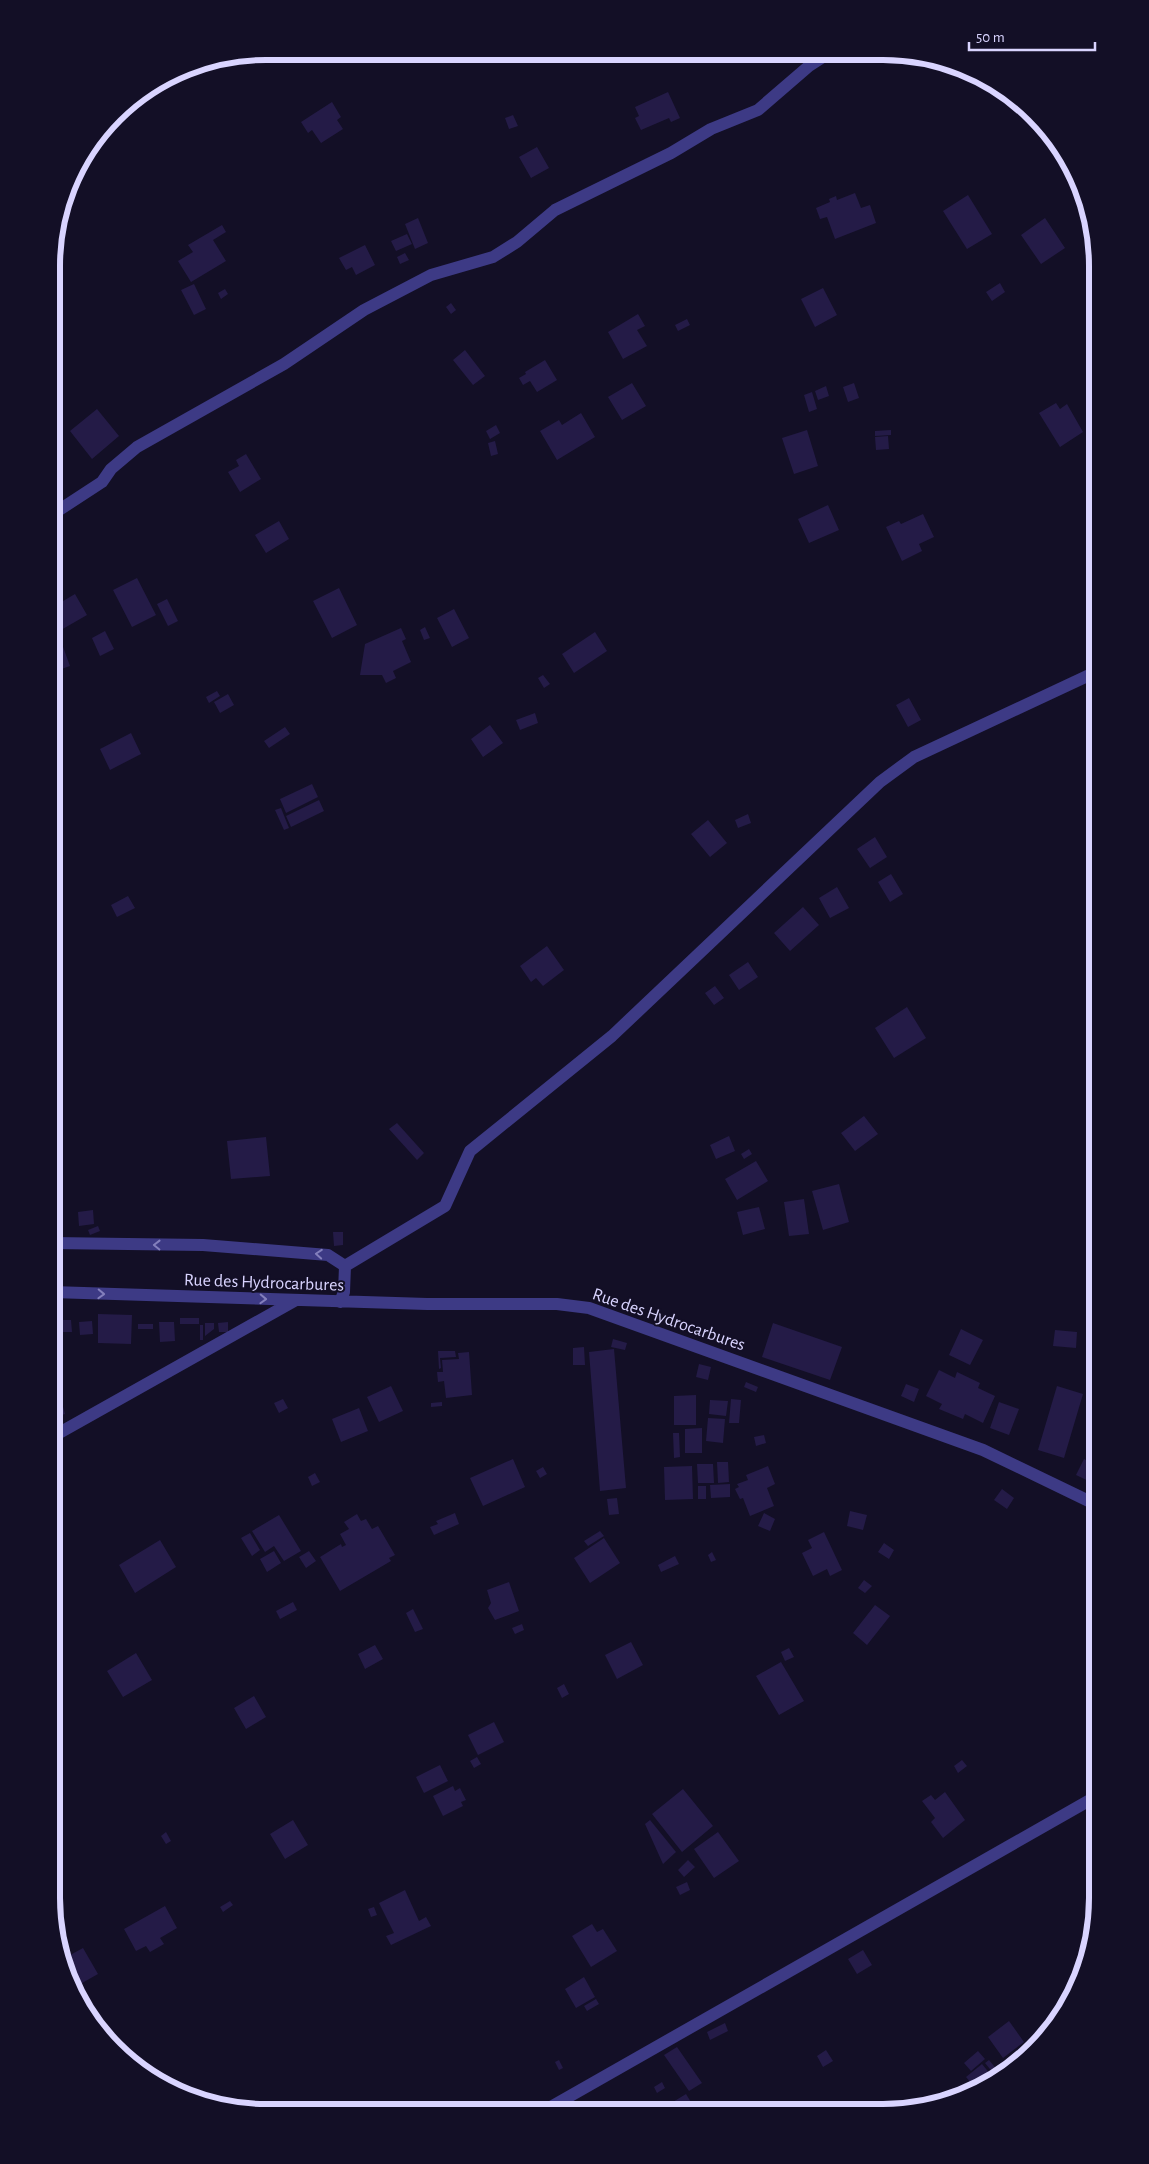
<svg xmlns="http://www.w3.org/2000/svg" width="1149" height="2164" viewBox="0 0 1149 2164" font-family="'Alegreya Sans',sans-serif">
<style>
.building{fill:#241b47}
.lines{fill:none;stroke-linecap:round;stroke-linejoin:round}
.minor{stroke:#3d3a85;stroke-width:12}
.oneway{stroke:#837fbc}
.labels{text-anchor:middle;stroke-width:4;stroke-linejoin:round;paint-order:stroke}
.street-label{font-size:18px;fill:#d9d4ff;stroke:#130f26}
.rim{fill:none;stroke:#d9d4ff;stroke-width:6}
</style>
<rect width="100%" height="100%" fill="#130f26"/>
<!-- building -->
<path class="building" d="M 878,55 L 894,55 L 881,61 Z
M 668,92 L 680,118 L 671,122 L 669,118 L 641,130 L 635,118 L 639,116 L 635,107 Z
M 332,102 L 341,117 L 337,120 L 343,129 L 321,143 L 312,130 L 308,133 L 301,122 Z
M 513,115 L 518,126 L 509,129 L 505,118 Z
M 537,147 L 549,168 L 531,178 L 519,157 Z
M 84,156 L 87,162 L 75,169 Z
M 855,193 L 861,208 L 870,205 L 876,223 L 835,239 L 827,217 L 820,219 L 816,208 L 830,202 L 829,199 L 836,196 L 837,200 Z
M 968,195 L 992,234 L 967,249 L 943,211 Z
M 418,218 L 428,243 L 415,249 L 405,224 Z
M 1045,218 L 1065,248 L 1041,264 L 1021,235 Z
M 222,225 L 226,232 L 213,240 L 226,261 L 191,282 L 178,261 L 193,252 L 188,245 Z
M 407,234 L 412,244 L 396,251 L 391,241 Z
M 365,245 L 375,265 L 356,275 L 352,267 L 346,270 L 339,258 Z
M 405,253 L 409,260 L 400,264 L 397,257 Z
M 1000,283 L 1005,292 L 992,301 L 986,292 Z
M 194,284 L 206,309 L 194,315 L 181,290 Z
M 823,288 L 837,315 L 815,327 L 801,299 Z
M 225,289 L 228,294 L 221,299 L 218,293 Z
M 451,303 L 456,310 L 451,314 L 446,307 Z
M 638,314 L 645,326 L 637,330 L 647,346 L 623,359 L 608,332 Z
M 687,319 L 690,325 L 678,331 L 675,325 Z
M 465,350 L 485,376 L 473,385 L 453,360 Z
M 545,360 L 557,380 L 537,392 L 530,381 L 523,385 L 519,378 L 526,374 L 525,372 Z
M 632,383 L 646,406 L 622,420 L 608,397 Z
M 854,383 L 859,398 L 848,402 L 843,387 Z
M 826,386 L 829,396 L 818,400 L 815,391 Z
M 812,392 L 817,409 L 809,412 L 804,395 Z
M 1056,403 L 1060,409 L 1067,404 L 1083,432 L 1060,447 L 1039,413 Z
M 97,409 L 119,436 L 92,459 L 70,431 Z
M 581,413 L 595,437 L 557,460 L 540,431 L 559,420 L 562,425 Z
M 496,425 L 500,433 L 490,439 L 486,431 Z
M 807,430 L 818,466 L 794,474 L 782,438 Z
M 891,430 L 891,435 L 875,436 L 875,431 Z
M 888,436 L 889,449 L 876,450 L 875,437 Z
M 495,441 L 498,454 L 491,456 L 488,443 Z
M 246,454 L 261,479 L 240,492 L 228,472 L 239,466 L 236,460 Z
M 828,505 L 839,530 L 809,543 L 798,519 Z
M 923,514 L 934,537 L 919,544 L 922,551 L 902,561 L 886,527 L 899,521 L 901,524 Z
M 279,521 L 289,539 L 266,553 L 255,535 Z
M 137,578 L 156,615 L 132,627 L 113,590 Z
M 339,588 L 357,625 L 332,638 L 313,601 Z
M 75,594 L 87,615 L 54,634 L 53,607 Z
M 167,599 L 178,621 L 168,626 L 157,604 Z
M 454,609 L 469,638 L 452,647 L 437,618 Z
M 425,627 L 430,638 L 424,640 L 420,630 Z
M 401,628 L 406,639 L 402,641 L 411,662 L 393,671 L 396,678 L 386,683 L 382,675 L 360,675 L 365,644 Z
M 105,631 L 114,649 L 100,656 L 92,638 Z
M 595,632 L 607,651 L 574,673 L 562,654 Z
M 62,644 L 70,666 L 53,672 L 53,648 Z
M 543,675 L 550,684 L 544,688 L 538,678 Z
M 217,691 L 220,696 L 209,703 L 206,697 Z
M 228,694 L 234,705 L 220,713 L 214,702 Z
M 909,698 L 921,720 L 908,727 L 896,705 Z
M 535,713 L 538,723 L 520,730 L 516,720 Z
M 490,725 L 503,743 L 483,757 L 471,739 Z
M 285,727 L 290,734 L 269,748 L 264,741 Z
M 131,733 L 141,754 L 110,770 L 100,749 Z
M 59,755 L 63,764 L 52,769 L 52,758 Z
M 312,784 L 318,797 L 286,813 L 280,799 Z
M 319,800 L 324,811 L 291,827 L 286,816 Z
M 281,808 L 289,828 L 284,830 L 275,810 Z
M 748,814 L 751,823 L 738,828 L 735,820 Z
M 708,820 L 727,843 L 710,857 L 691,834 Z
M 875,837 L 887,857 L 870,868 L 857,849 Z
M 891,874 L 903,894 L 890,902 L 878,882 Z
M 837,887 L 849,908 L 830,918 L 819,898 Z
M 128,896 L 135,908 L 117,917 L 111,905 Z
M 803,907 L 819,925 L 790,951 L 774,933 Z
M 547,946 L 564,970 L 543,986 L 536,978 L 531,982 L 520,966 Z
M 748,962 L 758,977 L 739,990 L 729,975 Z
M 715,986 L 724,998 L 714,1005 L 705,993 Z
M 907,1007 L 926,1038 L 894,1058 L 875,1028 Z
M 864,1116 L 878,1134 L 855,1151 L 841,1133 Z
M 397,1123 L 424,1153 L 417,1160 L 389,1129 Z
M 729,1136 L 735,1151 L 716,1159 L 710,1145 Z
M 266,1137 L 270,1176 L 231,1179 L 227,1141 Z
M 749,1149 L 752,1154 L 744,1159 L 741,1154 Z
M 756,1161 L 768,1181 L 737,1200 L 725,1179 Z
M 839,1184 L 849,1222 L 823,1230 L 812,1191 Z
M 804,1199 L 809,1234 L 789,1236 L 784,1202 Z
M 759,1207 L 765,1229 L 743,1235 L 737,1212 Z
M 93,1210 L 94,1224 L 79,1226 L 78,1212 Z
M 98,1226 L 100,1231 L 90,1235 L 88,1230 Z
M 333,1232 L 343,1232 L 343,1245 L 334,1246 Z
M 98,1314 L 132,1315 L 131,1344 L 98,1343 Z
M 180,1318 L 199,1318 L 199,1324 L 180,1324 Z
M 57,1320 L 71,1320 L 72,1332 L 57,1332 Z
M 92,1321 L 93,1334 L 80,1335 L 79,1322 Z
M 159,1322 L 174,1322 L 175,1341 L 160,1342 Z
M 228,1322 L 228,1332 L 219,1332 L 218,1323 Z
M 205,1323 L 214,1323 L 214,1329 L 205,1336 Z
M 773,1323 L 842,1347 L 830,1380 L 762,1357 Z
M 138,1324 L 153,1324 L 153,1329 L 138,1329 Z
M 200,1325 L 203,1325 L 203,1340 L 200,1340 Z
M 961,1329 L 983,1340 L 970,1365 L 949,1355 Z
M 1055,1330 L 1077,1332 L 1076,1348 L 1053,1346 Z
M 613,1339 L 627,1343 L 625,1350 L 611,1347 Z
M 584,1347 L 585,1365 L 573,1365 L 573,1348 Z
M 614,1349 L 626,1488 L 600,1491 L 589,1352 Z
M 438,1351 L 455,1351 L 456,1357 L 440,1358 L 441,1368 L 439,1369 Z
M 469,1352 L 472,1395 L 446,1398 L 444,1381 L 438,1382 L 437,1372 L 443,1372 L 442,1360 L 459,1359 L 458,1353 Z
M 1097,1357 L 1097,1382 L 1091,1380 Z
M 699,1364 L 711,1367 L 708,1380 L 696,1377 Z
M 939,1370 L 955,1378 L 957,1372 L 980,1383 L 978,1388 L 995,1396 L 983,1423 L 965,1414 L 963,1419 L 939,1409 L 942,1404 L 926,1396 Z
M 52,1374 L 54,1374 L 65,1414 L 52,1418 Z
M 746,1382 L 758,1387 L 756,1392 L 744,1387 Z
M 906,1384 L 919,1389 L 914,1402 L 901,1396 Z
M 391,1386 L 403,1411 L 379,1422 L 367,1397 Z
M 1057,1386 L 1083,1394 L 1064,1458 L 1038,1450 Z
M 696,1395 L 696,1425 L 674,1425 L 674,1396 Z
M 283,1399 L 288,1408 L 279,1413 L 274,1403 Z
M 731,1399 L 741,1400 L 739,1423 L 729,1423 Z
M 710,1400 L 728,1401 L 726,1416 L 709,1414 Z
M 442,1402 L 442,1406 L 431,1407 L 431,1403 Z
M 999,1402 L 1019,1409 L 1009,1435 L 990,1428 Z
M 359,1408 L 368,1431 L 341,1442 L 332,1419 Z
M 708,1418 L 725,1419 L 723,1443 L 706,1441 Z
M 702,1428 L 702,1453 L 685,1453 L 685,1429 Z
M 673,1433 L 679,1433 L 680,1457 L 674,1458 Z
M 764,1435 L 766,1443 L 756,1446 L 754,1437 Z
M 513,1459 L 525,1487 L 483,1506 L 470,1478 Z
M 1084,1459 L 1097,1466 L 1097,1485 L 1076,1475 Z
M 717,1462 L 728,1462 L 729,1482 L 718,1483 Z
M 697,1464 L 713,1464 L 714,1483 L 698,1483 Z
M 692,1466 L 693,1499 L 665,1500 L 664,1467 Z
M 768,1466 L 775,1484 L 767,1488 L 774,1506 L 750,1516 L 743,1498 L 740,1499 L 735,1489 L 739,1487 L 737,1484 L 748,1480 L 746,1475 Z
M 543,1467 L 547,1474 L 540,1478 L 536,1471 Z
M 315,1473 L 320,1482 L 312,1486 L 308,1477 Z
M 730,1484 L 730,1497 L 711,1498 L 710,1485 Z
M 698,1486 L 706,1486 L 706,1499 L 698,1499 Z
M 1002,1489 L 1014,1498 L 1007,1509 L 994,1500 Z
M 617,1498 L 619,1514 L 609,1515 L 607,1499 Z
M 850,1511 L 867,1515 L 863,1530 L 847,1526 Z
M 455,1513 L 459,1524 L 434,1535 L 430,1527 L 438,1524 L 436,1521 Z
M 764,1513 L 775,1519 L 770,1531 L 758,1526 Z
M 357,1514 L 361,1521 L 366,1519 L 372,1529 L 378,1526 L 395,1555 L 389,1558 L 391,1561 L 340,1591 L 320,1557 L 341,1544 L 342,1547 L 346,1545 L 340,1534 L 349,1529 L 344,1522 Z
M 279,1515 L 301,1551 L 284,1561 L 274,1546 L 265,1552 L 252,1531 Z
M 600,1531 L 604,1536 L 588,1546 L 584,1541 Z
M 824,1532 L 842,1570 L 830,1576 L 827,1569 L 813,1576 L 802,1553 L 812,1548 L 808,1540 Z
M 250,1533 L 260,1550 L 252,1556 L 241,1538 Z
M 604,1538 L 620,1563 L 590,1583 L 574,1558 Z
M 160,1540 L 176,1567 L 135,1593 L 119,1565 Z
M 884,1543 L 894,1550 L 889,1559 L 878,1552 Z
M 274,1551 L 281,1563 L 267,1572 L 260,1559 Z
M 309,1551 L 316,1561 L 306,1568 L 299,1557 Z
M 712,1552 L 716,1560 L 711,1562 L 708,1555 Z
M 675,1556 L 679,1564 L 661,1572 L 658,1565 Z
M 864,1580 L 872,1586 L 865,1593 L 858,1588 Z
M 509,1582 L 519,1611 L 495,1620 L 488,1608 L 491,1603 L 487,1590 Z
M 293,1602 L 297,1610 L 280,1619 L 276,1611 Z
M 875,1605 L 890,1616 L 867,1645 L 853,1633 Z
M 413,1609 L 423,1629 L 415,1632 L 406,1613 Z
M 522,1624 L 524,1630 L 515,1634 L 512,1628 Z
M 631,1642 L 643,1665 L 617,1679 L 605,1655 Z
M 375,1645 L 383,1659 L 365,1669 L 358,1654 Z
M 789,1648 L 794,1657 L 785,1661 L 781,1652 Z
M 136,1653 L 152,1680 L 123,1697 L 107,1671 Z
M 781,1662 L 804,1701 L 779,1715 L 756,1676 Z
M 564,1684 L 569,1694 L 562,1698 L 557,1688 Z
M 254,1696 L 266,1717 L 246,1729 L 234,1708 Z
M 494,1722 L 504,1742 L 478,1755 L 468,1735 Z
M 477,1757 L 481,1764 L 474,1768 L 470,1761 Z
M 962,1760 L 967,1766 L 958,1773 L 954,1766 Z
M 440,1765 L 448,1781 L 424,1793 L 416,1777 Z
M 453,1786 L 455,1791 L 460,1788 L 466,1800 L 461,1802 L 463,1806 L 443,1816 L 433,1796 Z
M 683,1789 L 713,1826 L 682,1852 L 652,1814 Z
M 945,1792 L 965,1820 L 943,1838 L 931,1822 L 935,1818 L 922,1801 L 931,1795 L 935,1800 Z
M 293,1820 L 308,1845 L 285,1859 L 270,1834 Z
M 650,1820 L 676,1852 L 663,1864 L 645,1824 Z
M 166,1832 L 171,1841 L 166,1844 L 161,1836 Z
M 718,1832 L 739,1861 L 714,1878 L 694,1849 Z
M 688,1860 L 695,1867 L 684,1877 L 678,1870 Z
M 687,1882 L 690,1890 L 680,1895 L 676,1887 Z
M 405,1890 L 419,1921 L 426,1917 L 431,1926 L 391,1945 L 386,1936 L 394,1933 L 379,1903 Z
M 230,1901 L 233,1905 L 223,1912 L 220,1907 Z
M 165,1906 L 177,1928 L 160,1938 L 164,1944 L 150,1952 L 146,1946 L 136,1951 L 124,1929 Z
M 374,1907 L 377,1915 L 371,1917 L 368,1909 Z
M 592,1924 L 597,1932 L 603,1929 L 617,1951 L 591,1967 L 572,1936 Z
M 83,1948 L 98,1974 L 75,1987 L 61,1960 Z
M 863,1950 L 872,1965 L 857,1974 L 848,1959 Z
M 584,1977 L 595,1997 L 576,2008 L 565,1989 Z
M 596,1999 L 599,2004 L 587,2011 L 584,2006 Z
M 1009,2021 L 1024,2042 L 1003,2058 L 988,2037 Z
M 725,2023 L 728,2031 L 710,2040 L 707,2032 Z
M 677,2047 L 702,2083 L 689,2091 L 664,2055 Z
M 826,2050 L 833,2061 L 823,2067 L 817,2056 Z
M 978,2051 L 985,2059 L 971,2071 L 964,2063 Z
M 559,2060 L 563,2068 L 559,2070 L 555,2062 Z
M 989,2060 L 998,2071 L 994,2074 L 985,2063 Z
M 982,2064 L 995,2080 L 976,2089 L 966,2077 Z
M 662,2082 L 665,2088 L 657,2093 L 654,2087 Z
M 686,2094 L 697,2112 L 666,2112 L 663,2108 Z"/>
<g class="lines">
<!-- minor -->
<path class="minor" d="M 53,514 L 102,482 L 111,469 L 137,447 L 284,364 L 364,310 L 431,275 L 493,257 L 517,242 L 555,210 L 671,153 L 711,129 L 758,110 L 809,66 L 826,55
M 52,1243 L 203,1245 L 328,1255 L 345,1266 L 344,1292 L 340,1302
M 345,1266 L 445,1206 L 470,1151 L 612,1036 L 880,782 L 914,757 L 1098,671
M 52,1292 L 427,1304 L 557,1304 L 589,1308 L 983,1450 L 1097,1505
M 52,1437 L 296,1300
M 542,2112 L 1097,1796"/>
</g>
<!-- one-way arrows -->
<defs><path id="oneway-chevron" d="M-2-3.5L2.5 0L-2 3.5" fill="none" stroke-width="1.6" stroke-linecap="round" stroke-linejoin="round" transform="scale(1.25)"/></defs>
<g class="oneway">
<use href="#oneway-chevron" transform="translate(157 1245) rotate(-179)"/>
<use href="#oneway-chevron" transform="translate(319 1254) rotate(-176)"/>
<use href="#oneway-chevron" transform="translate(101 1294) rotate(2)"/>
<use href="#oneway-chevron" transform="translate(263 1299) rotate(2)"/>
</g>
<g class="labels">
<!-- street labels -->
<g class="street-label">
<text transform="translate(264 1282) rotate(2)" y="6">Rue des Hydrocarbures</text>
<text transform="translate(669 1319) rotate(19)" y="6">Rue des Hydrocarbures</text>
</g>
</g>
<!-- crop -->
<path d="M0 0H1149V2164H0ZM266 60H883A206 206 0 0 1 1089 266V1898A206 206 0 0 1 883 2104H266A206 206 0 0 1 60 1898V266A206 206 0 0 1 266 60Z" fill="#130f26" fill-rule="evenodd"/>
<path class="rim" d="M266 60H883A206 206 0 0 1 1089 266V1898A206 206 0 0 1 883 2104H266A206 206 0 0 1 60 1898V266A206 206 0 0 1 266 60Z"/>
<!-- scale -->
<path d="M969 42v8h126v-8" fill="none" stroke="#d9d4ff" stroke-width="2.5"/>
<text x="976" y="42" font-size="15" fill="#d9d4ff" stroke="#130f26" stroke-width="4" paint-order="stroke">50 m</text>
</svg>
